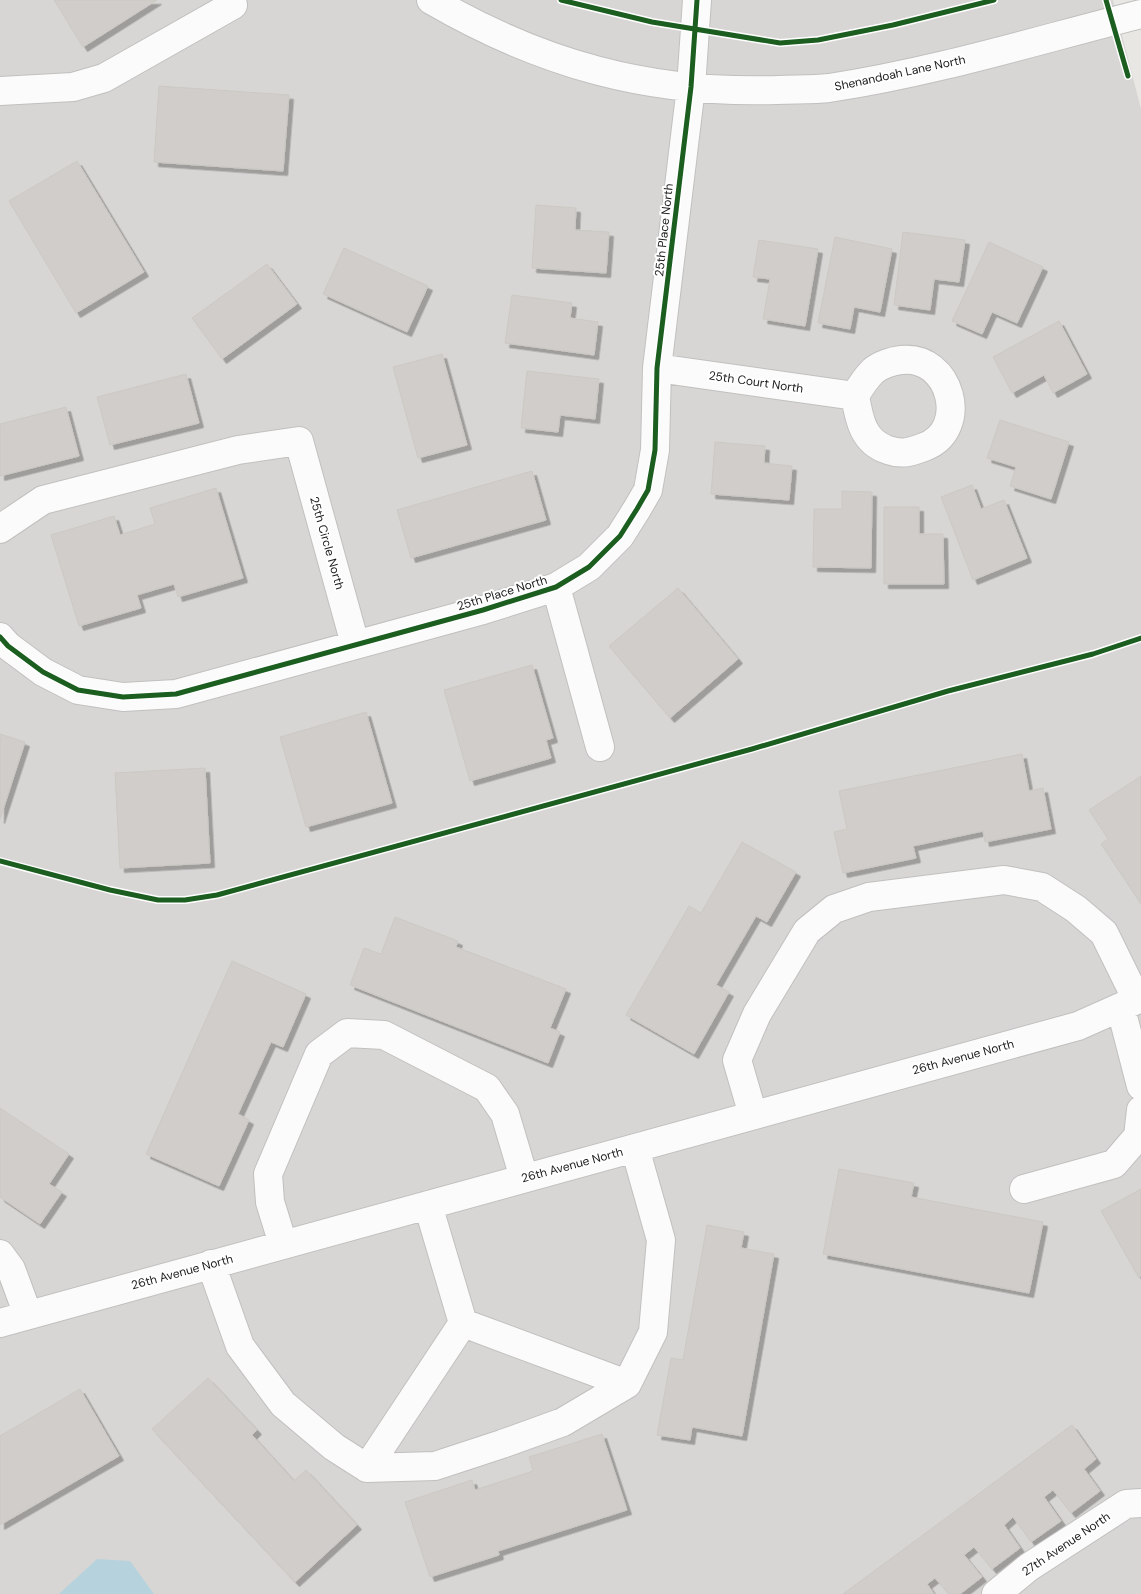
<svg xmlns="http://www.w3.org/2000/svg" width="1141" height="1594" viewBox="0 0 1141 1594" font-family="'DM Sans',sans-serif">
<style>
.residential{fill:#d8d6d4}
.water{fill:#b6d3dd}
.building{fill:#d0cdca;stroke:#ccc9c4;filter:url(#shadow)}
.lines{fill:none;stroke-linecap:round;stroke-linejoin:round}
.minor-casing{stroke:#c1c0bf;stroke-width:30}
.minor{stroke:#fcfbfb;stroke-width:28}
.cycleway-casing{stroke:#fff;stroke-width:8}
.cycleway{stroke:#1b5e20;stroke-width:5}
.labels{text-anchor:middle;stroke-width:4;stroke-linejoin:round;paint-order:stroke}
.street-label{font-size:12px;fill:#1a1a1a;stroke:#fff}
</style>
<defs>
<filter id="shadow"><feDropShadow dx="4.5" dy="4.5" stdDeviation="0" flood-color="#0004"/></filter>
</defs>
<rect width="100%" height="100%" fill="#e9e7e3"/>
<!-- residential -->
<path class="residential" d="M 0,0 L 1113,0 L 1141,109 L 1141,1594 L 0,1594 Z"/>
<!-- water -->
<path class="water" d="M 97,1559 L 130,1561 L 154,1594 L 59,1594 Z"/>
<!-- building -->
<path class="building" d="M 54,0 L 157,0 L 83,47 Z
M 159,86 L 289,95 L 283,171 L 154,162 Z
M 77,161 L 144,272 L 76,313 L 9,201 Z
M 536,205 L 576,208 L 575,230 L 609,232 L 606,273 L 532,268 Z
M 903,232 L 965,240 L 959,282 L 934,279 L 930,310 L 894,305 Z
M 835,237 L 892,249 L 880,312 L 854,307 L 850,329 L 818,323 Z
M 759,240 L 818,249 L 805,326 L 763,319 L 770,279 L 753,277 Z
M 989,242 L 1043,267 L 1017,323 L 992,312 L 982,334 L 952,321 Z
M 344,248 L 428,286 L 407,332 L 323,294 Z
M 267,264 L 297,304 L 222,359 L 192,318 Z
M 512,295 L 572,303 L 570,318 L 598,322 L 594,355 L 505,343 Z
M 1059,321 L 1087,374 L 1053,393 L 1044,375 L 1012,393 L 993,357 Z
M 442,354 L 467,445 L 418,458 L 393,367 Z
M 527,371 L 599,379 L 595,419 L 560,415 L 558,432 L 521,428 Z
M 186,374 L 199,423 L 110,445 L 97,397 Z
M 66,407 L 79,456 L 0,476 L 0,424 Z
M 1000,420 L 1069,442 L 1051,499 L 1010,486 L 1016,467 L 987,458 Z
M 715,442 L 765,446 L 764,463 L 792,466 L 789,500 L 711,494 Z
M 532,471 L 546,520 L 411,558 L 397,510 Z
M 972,485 L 981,509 L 1004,500 L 1027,558 L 973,580 L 941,497 Z
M 216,488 L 243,578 L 178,597 L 174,584 L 137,595 L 141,608 L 79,626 L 51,535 L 114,516 L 120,535 L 155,524 L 150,508 Z
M 842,491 L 872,492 L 871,568 L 813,567 L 814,509 L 842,509 Z
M 884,507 L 919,507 L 919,534 L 943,534 L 944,584 L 884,584 Z
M 678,588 L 738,659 L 670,718 L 609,646 Z
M 532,665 L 553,738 L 546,740 L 551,758 L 470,781 L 444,690 Z
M 366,712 L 392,803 L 306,827 L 280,737 Z
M 0,734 L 25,742 L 0,819 Z
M 1022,754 L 1029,791 L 1043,788 L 1051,829 L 985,842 L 983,831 L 913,846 L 916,858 L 843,873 L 834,832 L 847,829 L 839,791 Z
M 205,768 L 210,863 L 120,868 L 115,773 Z
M 1141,776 L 1141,904 L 1101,844 L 1108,839 L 1089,810 Z
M 742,842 L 796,872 L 767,922 L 756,916 L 716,985 L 729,992 L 694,1054 L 626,1015 L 689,906 L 701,913 Z
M 395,917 L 458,941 L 456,947 L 566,989 L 550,1028 L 560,1032 L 548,1063 L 350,985 L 364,948 L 381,954 Z
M 232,961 L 306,994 L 283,1047 L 271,1042 L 238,1114 L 249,1120 L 219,1186 L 146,1154 Z
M 0,1108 L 69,1154 L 49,1184 L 62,1192 L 40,1224 L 0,1197 Z
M 839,1169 L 914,1183 L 911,1197 L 1043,1222 L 1029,1293 L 823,1254 Z
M 1141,1189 L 1141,1276 L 1139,1278 L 1101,1211 Z
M 707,1225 L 744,1232 L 741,1248 L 774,1254 L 742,1436 L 692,1427 L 690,1440 L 657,1435 L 671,1358 L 683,1360 Z
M 208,1378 L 257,1430 L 252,1435 L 294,1481 L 306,1470 L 357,1525 L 295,1582 L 152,1429 Z
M 80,1389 L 119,1456 L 0,1525 L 0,1436 Z
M 1072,1425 L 1096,1459 L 1084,1469 L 1100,1491 L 1071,1513 L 1053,1490 L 1044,1497 L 1061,1521 L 1031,1542 L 1013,1517 L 1004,1525 L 1020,1548 L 992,1569 L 974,1547 L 964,1555 L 982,1577 L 960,1594 L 949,1594 L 935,1578 L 927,1584 L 934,1594 L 843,1594 Z
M 602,1434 L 627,1510 L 498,1551 L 499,1555 L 430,1577 L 405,1502 L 472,1480 L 475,1490 L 533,1471 L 529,1457 Z"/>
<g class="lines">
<defs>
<path id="minor" d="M 431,0 C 541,64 649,94 776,90 C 794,89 812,90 829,88 C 935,72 1038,40 1141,14
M 0,91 L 73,87 L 104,78 L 233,5
M 657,368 L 855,396 C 860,387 866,378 873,371 C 880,365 892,361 901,360 C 951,354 971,430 924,447 C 911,452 902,455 888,450 C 863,442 859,419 855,396
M 0,529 L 43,500 L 238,450 L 299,441 L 355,644
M 556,587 L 600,747
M 0,637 L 8,646 L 43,672 L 78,690 L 123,697 L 176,694 L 483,610 L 556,587 L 589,567 L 620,536 L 637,509 L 648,490 L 655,450 L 657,368 L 691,87 L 697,0
M 1121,1009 L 1141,1086
M 753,1115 L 737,1060 L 757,1014 L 807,931 L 834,909 L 869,897 L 1004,880 L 1042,887 L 1076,909 L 1104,933 L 1137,1000
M 1024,1189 L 1114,1164 L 1138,1136 L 1141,1110
M 283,1244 L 270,1202 L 268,1174 L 319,1054 L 347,1033 L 384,1035 L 487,1088 L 505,1114 L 524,1178
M 0,1254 L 11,1269 L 28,1315
M 211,1264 L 240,1346 L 283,1404 L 334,1447 L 367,1468 L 463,1323 L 428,1205
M 0,1323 L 1078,1026 L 1141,998
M 463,1323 L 627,1384 L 653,1332 L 661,1240 L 635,1148
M 367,1468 L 435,1466 L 502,1444 L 563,1422 L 627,1384
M 996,1594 L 1029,1567 L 1126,1504 L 1141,1503"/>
</defs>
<!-- minor casing -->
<use href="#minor" class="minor-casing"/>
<!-- minor -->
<use href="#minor" class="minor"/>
<defs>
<path id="cycleway" d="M 561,0 L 652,22 L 780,43 L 818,40 L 893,25 L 994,0
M 1106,0 L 1128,76
M 0,637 L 8,646 L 43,672 L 78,690 L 123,697 L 176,694 L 483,610 L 556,587 L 589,567 L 620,536 L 637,509 L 648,490 L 655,450 L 657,368 L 691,87 L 697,0
M 0,861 L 110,890 L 158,900 L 185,900 L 217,895 L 752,749 L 948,691 L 1093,654 L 1141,638"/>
</defs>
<!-- cycleway casing -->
<use href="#cycleway" class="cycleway-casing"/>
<!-- cycleway -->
<use href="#cycleway" class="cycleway"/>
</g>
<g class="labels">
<!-- street labels -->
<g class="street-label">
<text transform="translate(900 73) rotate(-12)" y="4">Shenandoah Lane North</text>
<text transform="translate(664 230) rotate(-84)" y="4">25th Place North</text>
<text transform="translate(756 382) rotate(8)" y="4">25th Court North</text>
<text transform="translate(327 543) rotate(74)" y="4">25th Circle North</text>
<text transform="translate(502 593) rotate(-17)" y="4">25th Place North</text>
<text transform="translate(963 1057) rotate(-15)" y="4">26th Avenue North</text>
<text transform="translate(572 1165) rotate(-15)" y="4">26th Avenue North</text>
<text transform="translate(182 1272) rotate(-15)" y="4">26th Avenue North</text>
<text transform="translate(1066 1544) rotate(-34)" y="4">27th Avenue North</text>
</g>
</g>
</svg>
